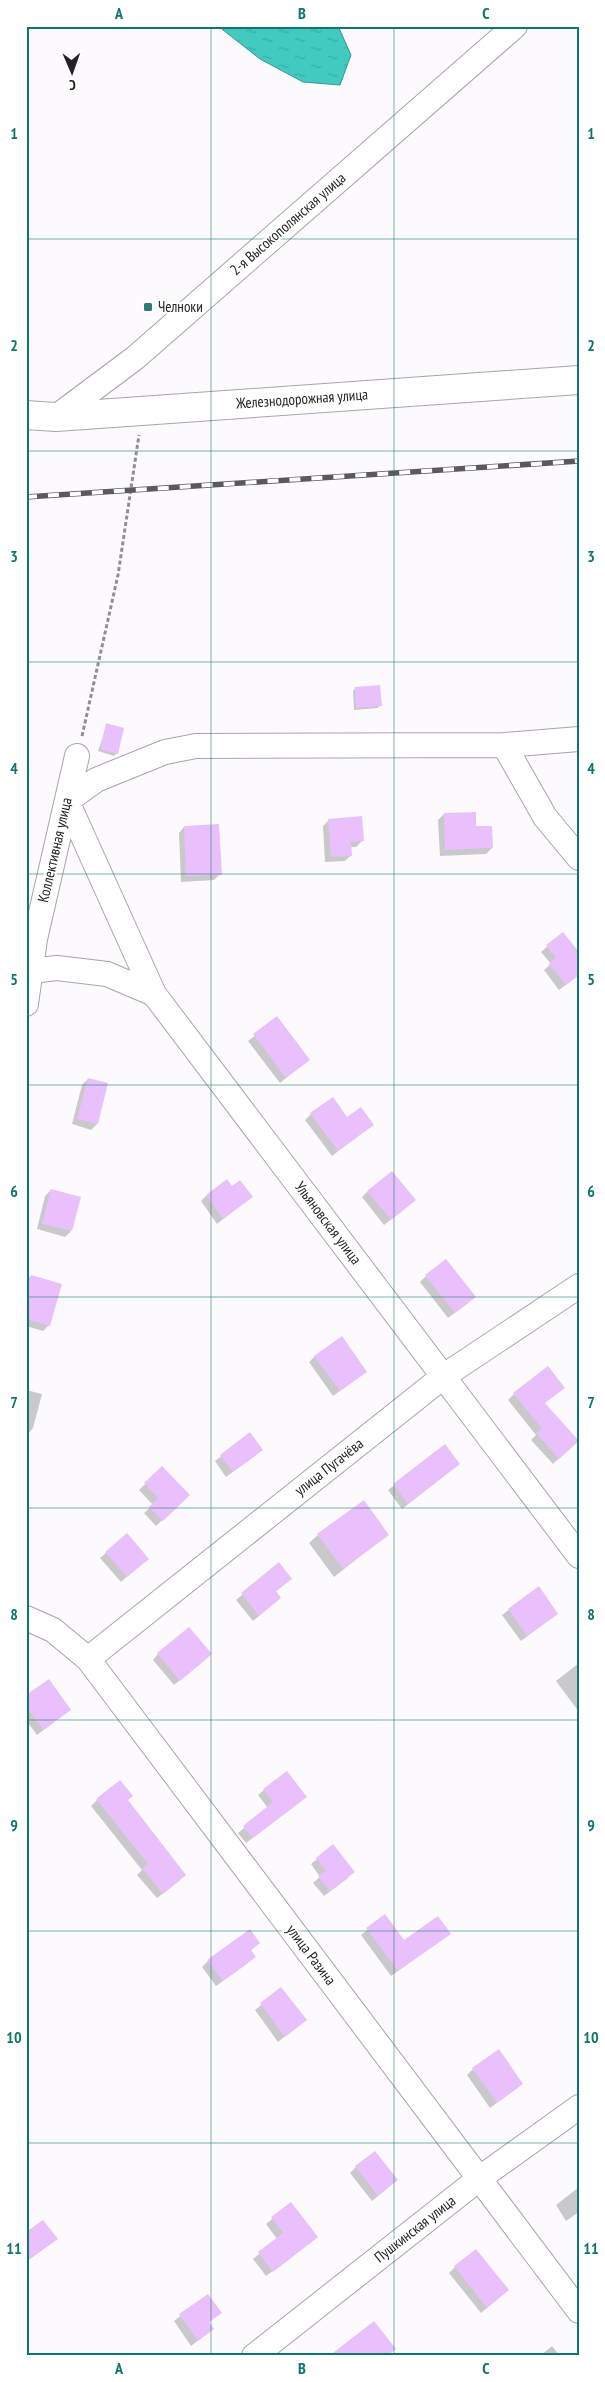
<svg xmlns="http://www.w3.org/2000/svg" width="605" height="2382" viewBox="0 0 605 2382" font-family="'PT Sans Narrow',sans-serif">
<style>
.water{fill:url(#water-ripples);stroke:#389792}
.shadow{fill:#0003}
.building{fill:#e9c0fc}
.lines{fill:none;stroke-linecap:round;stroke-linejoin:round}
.street-casing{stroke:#aca1b1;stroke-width:26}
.secondary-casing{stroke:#aca1b1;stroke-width:30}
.path{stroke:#928f94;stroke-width:3;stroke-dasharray:4 2.5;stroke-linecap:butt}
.street{stroke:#fff;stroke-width:24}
.secondary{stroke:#fff;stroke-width:28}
.rail-casing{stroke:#5c595e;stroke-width:5.5}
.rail{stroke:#fff;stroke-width:4;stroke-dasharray:11;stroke-linecap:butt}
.grid{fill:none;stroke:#0f766e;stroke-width:1;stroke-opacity:0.55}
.poi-dot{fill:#317973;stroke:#fff;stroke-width:2}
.labels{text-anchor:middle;stroke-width:4.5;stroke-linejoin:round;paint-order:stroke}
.street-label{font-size:15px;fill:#252127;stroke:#fff}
.poi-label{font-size:15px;fill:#252127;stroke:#fff;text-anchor:start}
.neatline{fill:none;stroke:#0f766e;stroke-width:2}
.grid-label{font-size:16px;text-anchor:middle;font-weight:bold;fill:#0f766e}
</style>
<defs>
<pattern id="water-ripples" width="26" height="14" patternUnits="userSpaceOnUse" patternTransform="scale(1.25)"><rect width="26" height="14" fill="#40cac0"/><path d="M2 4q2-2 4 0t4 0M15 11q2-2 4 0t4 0" fill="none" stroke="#38ada5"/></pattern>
</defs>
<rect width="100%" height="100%" fill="#fcfafd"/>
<!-- water -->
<path class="water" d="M 218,26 L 338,26 L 351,55 L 340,85 L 303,82 L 260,59 Z"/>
<!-- shadow -->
<path class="shadow" d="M 355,688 L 380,705 L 378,708 L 354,710 L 353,691 Z
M 107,725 L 117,753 L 114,756 L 98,751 Z
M 444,814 L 475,828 L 492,848 L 486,854 L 440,856 L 438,820 Z
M 329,820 L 362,841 L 356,847 L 351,847 L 351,855 L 345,861 L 325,862 L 323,826 Z
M 184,827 L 220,874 L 214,880 L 181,882 L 179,833 Z
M 563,933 L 579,975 L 559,990 L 544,970 L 551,964 L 541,952 Z
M 277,1018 L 302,1065 L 280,1083 L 248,1041 Z
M 88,1079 L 97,1124 L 91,1130 L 72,1124 L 82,1085 Z
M 311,1114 L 347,1119 L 372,1125 L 332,1156 L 305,1120 Z
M 232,1188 L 251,1197 L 217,1224 L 201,1201 L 206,1196 Z
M 51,1190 L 71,1231 L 65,1237 L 37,1229 L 45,1196 Z
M 368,1191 L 408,1206 L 384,1225 L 362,1197 Z
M 31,1276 L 49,1325 L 43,1331 L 26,1326 L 26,1281 Z
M 426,1276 L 468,1303 L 448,1318 L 420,1282 Z
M 315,1356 L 366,1372 L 333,1396 L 309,1362 Z
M 26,1390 L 42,1394 L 33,1428 L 28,1434 Z
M 514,1394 L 544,1404 L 571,1447 L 553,1464 L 531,1440 L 536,1435 L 508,1400 Z
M 250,1434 L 256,1455 L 226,1477 L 215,1461 Z
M 445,1445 L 459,1464 L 402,1509 L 388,1490 Z
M 162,1468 L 188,1495 L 156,1526 L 144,1513 L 153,1505 L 139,1490 Z
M 318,1535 L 387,1535 L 334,1577 L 309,1543 Z
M 106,1553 L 141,1564 L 121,1582 L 100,1558 Z
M 279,1564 L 285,1584 L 275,1592 L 274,1603 L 253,1621 L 236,1600 Z
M 538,1588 L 557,1614 L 521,1641 L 502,1615 Z
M 158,1654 L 205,1660 L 174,1685 L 153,1660 Z
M 579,1663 L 579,1712 L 556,1681 Z
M 26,1696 L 70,1710 L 37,1735 L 26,1720 Z
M 264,1790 L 306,1797 L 246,1843 L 238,1833 L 268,1808 L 258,1795 Z
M 97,1800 L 126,1800 L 179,1881 L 157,1898 L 137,1875 L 142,1870 L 91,1806 Z
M 333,1846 L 348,1878 L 324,1896 L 313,1883 L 320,1877 L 311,1864 Z
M 385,1916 L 404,1942 L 449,1934 L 391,1976 L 361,1935 Z
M 259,1943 L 250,1951 L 248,1963 L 216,1986 L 202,1967 L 208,1961 Z
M 281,1989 L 305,2020 L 278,2042 L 255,2010 Z
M 473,2069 L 522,2084 L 490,2108 L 467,2075 Z
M 356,2167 L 390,2186 L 372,2201 L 350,2173 Z
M 579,2187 L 579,2212 L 566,2221 L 556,2205 Z
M 291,2204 L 310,2243 L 266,2276 L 253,2259 L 277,2239 L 266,2224 Z
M 455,2267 L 501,2296 L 481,2313 L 449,2273 Z
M 208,2295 L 220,2313 L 208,2323 L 213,2329 L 191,2346 L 174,2321 Z
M 552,2346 L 560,2356 L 540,2356 Z"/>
<!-- building -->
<path class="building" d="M 380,685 L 382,706 L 356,708 L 355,687 Z
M 106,723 L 124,728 L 118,754 L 100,749 Z
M 476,812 L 476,826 L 492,826 L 493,848 L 445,850 L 444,813 Z
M 362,816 L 364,841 L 351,842 L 352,856 L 331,857 L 328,819 Z
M 219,824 L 222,875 L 186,876 L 184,826 Z
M 563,932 L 579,952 L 579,975 L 566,985 L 549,964 L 556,958 L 546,945 Z
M 277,1016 L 310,1060 L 286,1078 L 253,1034 Z
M 88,1078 L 108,1083 L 98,1124 L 77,1119 Z
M 333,1097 L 347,1117 L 361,1107 L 374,1125 L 338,1151 L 310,1113 Z
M 392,1171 L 416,1200 L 391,1220 L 367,1191 Z
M 227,1179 L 232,1186 L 240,1180 L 253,1197 L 223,1219 L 206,1195 Z
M 51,1189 L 81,1197 L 72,1231 L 42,1224 Z
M 446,1259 L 476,1297 L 455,1313 L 425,1275 Z
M 31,1275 L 62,1284 L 50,1326 L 26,1319 L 26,1292 Z
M 342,1336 L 367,1372 L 340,1391 L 314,1356 Z
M 548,1366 L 565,1388 L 545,1403 L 579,1441 L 559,1459 L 536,1433 L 542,1429 L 513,1393 Z
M 250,1432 L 263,1450 L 233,1472 L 220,1455 Z
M 445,1444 L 460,1464 L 408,1504 L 393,1484 Z
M 162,1466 L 190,1495 L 163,1521 L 149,1507 L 158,1498 L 144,1483 Z
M 364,1500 L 389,1535 L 343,1569 L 317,1534 Z
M 127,1533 L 149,1559 L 127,1577 L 105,1552 Z
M 279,1562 L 292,1579 L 276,1591 L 281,1598 L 259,1616 L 241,1593 Z
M 539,1586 L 558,1614 L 527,1636 L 508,1609 Z
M 189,1627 L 212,1654 L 180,1681 L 157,1653 Z
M 49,1679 L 71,1710 L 43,1730 L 26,1706 L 26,1695 Z
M 287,1771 L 307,1797 L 253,1838 L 243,1826 L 273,1802 L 263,1789 Z
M 120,1780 L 133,1796 L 128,1800 L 186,1875 L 163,1894 L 142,1868 L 148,1864 L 96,1799 Z
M 333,1844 L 355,1872 L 330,1891 L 318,1876 L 326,1871 L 316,1858 Z
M 385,1914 L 404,1940 L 438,1916 L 451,1934 L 398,1971 L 366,1928 Z
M 250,1929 L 260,1943 L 251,1950 L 256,1957 L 223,1981 L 207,1960 Z
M 281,1987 L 307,2020 L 285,2037 L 260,2003 Z
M 499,2049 L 523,2084 L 497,2103 L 472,2068 Z
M 375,2151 L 398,2180 L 378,2196 L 355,2166 Z
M 291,2202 L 318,2237 L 273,2272 L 258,2252 L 283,2233 L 271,2217 Z
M 43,2220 L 58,2239 L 26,2262 L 26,2232 Z
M 476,2249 L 509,2290 L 487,2308 L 454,2266 Z
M 208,2294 L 222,2313 L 209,2322 L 214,2329 L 198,2341 L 179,2314 Z
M 374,2321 L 396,2349 L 387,2356 L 329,2356 Z"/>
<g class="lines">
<defs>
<path id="street" d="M 56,417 L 135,358 L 515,26
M 504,745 L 545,817 L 579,858
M 31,971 L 57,968 L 107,974 L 154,994 L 579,1556
M 154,994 L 67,801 L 96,780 L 165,752 L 196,746 L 504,745 L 579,739
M 26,1004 L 35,939 L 77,756
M 26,1618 L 53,1630 L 88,1659 L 579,2311
M 88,1659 L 444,1376 L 579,1286
M 254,2356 L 480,2178 L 579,2107"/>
<path id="secondary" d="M 26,415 L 56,417 L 579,380"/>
</defs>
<!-- street casing -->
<use href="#street" class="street-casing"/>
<!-- secondary casing -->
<use href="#secondary" class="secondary-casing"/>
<!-- path -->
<path class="path" d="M 82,736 L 118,575 L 139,435"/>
<!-- street -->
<use href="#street" class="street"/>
<!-- secondary -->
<use href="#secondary" class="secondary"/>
<defs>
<path id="rail" d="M 26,497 L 579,461"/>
</defs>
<!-- rail casing -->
<use href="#rail" class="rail-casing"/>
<!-- rail -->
<use href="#rail" class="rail"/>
</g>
<!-- grid -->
<path class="grid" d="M 211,26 L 211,2356M 394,26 L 394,2356M 26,239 L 579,239M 26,451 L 579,451M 26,662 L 579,662M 26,874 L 579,874M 26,1085 L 579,1085M 26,1297 L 579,1297M 26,1508 L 579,1508M 26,1720 L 579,1720M 26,1931 L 579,1931M 26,2143 L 579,2143"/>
<!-- markers -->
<rect class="poi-dot" x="143" y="302" width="10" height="10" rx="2.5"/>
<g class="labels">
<!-- street labels -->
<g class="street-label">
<text transform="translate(288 224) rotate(-41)" y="5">2-я Высокополянская улица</text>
<text transform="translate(302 399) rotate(-4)" y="5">Железнодорожная улица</text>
<text transform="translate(55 850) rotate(-77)" y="5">Коллективная улица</text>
<text transform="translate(328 1223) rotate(53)" y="5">Ульяновская улица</text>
<text transform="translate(329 1467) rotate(-38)" y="5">улица Пугачёва</text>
<text transform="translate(311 1955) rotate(53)" y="5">улица Разина</text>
<text transform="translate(415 2229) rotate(-38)" y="5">Пушкинская улица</text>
</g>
<!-- poi labels -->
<g class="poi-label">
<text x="158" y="312">Челноки</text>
</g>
</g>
<!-- border -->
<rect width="605" height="2382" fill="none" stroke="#ffffff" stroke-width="55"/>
<!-- north arrow -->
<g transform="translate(72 72) rotate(178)" stroke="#ffffff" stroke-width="4" paint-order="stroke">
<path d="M0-4L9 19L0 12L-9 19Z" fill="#252127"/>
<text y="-8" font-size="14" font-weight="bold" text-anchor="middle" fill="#252127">С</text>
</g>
<rect x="28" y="28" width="550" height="2326" class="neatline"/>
<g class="grid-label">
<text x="119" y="19">A</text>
<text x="302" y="19">B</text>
<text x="486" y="19">C</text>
<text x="14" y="139">1</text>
<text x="591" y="139">1</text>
<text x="14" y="351">2</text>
<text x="591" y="351">2</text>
<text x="14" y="562">3</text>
<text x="591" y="562">3</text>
<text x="14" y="774">4</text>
<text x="591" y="774">4</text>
<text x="14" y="985">5</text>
<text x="591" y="985">5</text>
<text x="14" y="1197">6</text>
<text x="591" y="1197">6</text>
<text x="14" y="1408">7</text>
<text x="591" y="1408">7</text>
<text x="14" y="1620">8</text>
<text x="591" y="1620">8</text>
<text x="14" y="1831">9</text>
<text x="591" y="1831">9</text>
<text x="14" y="2043">10</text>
<text x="591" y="2043">10</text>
<text x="14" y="2254">11</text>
<text x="591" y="2254">11</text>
<text x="119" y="2374">A</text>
<text x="302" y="2374">B</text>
<text x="486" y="2374">C</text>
</g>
</svg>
